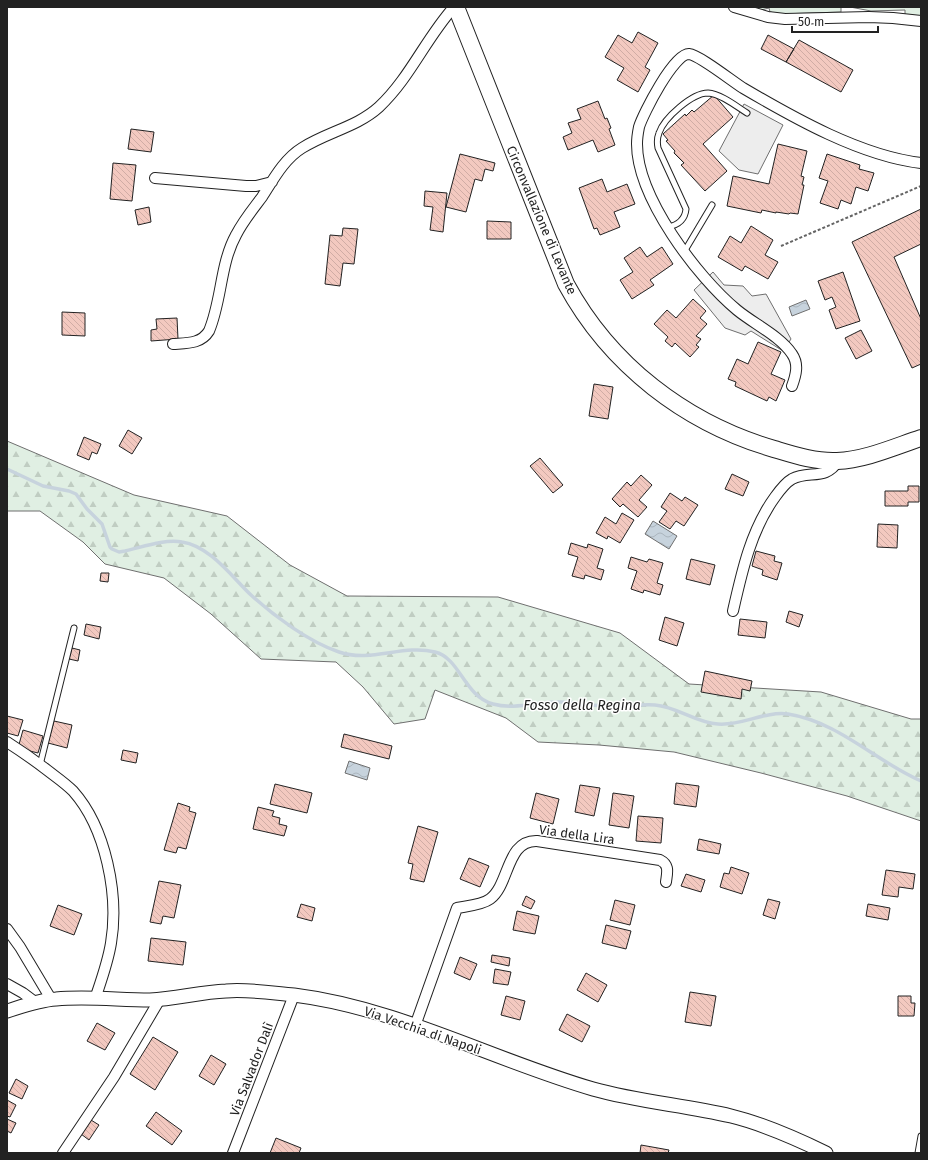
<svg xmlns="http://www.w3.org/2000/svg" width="928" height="1160" viewBox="0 0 928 1160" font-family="'Fira Sans',sans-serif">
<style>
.forest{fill:url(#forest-firs);stroke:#6f6f6f}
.pitch{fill:#e0efe3;stroke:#6f6f6f}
.parking{fill:#ededed;stroke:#6f6f6f}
.water{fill:url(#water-waves);stroke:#6f6f6f}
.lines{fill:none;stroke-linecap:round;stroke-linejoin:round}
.stream{stroke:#c7d3dd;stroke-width:3.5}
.building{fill:url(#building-back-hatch);stroke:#222}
.service-casing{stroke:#222;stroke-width:7}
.minor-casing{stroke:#222;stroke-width:12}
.tertiary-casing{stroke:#222;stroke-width:15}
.primary-casing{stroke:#222;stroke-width:18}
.path{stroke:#646464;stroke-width:2;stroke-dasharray:3 2;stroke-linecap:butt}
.service{stroke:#fff;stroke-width:5}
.minor{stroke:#fff;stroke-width:10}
.tertiary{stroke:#fff;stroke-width:13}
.primary{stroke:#fff;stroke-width:16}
.labels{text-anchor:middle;stroke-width:3;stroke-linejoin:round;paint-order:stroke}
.street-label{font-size:13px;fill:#222;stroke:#fff}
.water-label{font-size:14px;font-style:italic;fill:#222;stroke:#fff}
</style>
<defs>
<pattern id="forest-firs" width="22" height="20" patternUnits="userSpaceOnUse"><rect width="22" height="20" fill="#e0efe3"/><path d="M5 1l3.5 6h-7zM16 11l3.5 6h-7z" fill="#c0cdc2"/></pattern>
<pattern id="water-waves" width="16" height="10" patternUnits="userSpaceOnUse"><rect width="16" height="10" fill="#c7d3dd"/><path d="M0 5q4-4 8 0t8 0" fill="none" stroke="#abb5bd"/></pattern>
<pattern id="building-back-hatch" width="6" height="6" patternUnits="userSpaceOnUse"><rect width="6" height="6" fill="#f3c9c0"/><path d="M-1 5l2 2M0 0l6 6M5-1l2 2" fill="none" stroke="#d0aca5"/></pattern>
</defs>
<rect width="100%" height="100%" fill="#fff"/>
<!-- forest -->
<path class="forest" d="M 7,441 L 134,495 L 227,516 L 290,565 L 347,596 L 498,597 L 620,633 L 689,684 L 821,692 L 911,719 L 921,719 L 921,821 L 847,796 L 761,773 L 674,752 L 599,745 L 538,742 L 506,718 L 435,690 L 425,719 L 394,724 L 363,687 L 336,662 L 261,659 L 211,614 L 164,578 L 105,564 L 83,542 L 40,511 L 7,511 Z"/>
<!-- pitch -->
<path class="pitch" d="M 749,7 L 841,7 L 841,12 L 780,14 L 770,12 L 769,8 L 761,10 Z
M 850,7 L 921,7 L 921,17 L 905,15 L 905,10 L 871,11 Z"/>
<!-- parking -->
<path class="parking" d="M 744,104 L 783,125 L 758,174 L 739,170 L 719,151 Z
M 713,272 L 724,285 L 743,286 L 752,296 L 766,294 L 791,339 L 783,351 L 751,331 L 745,335 L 725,328 L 694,290 Z"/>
<!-- water -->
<path class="water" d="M 806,300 L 810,309 L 792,316 L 789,307 Z
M 653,521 L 677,536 L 669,549 L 645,534 Z
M 349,761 L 370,768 L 367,780 L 345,773 Z"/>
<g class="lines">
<!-- stream -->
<path class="stream" d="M 7,469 L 43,486 L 69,491 L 76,494 L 87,509 L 102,524 L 110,547 L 112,549 L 119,552 L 125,551 C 143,547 164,539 182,542 C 210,546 232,577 251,595 C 274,616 309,642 339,652 C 371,663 403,644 435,652 C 460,658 464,696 493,704 C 514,710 537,702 558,702 C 575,701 590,706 607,706 C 623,707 639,704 655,705 C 678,707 696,723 718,724 C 742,726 764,711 788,714 C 839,722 875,761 921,781"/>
</g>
<!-- building -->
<path class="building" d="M 638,32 L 658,43 L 645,67 L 650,70 L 638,92 L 617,80 L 624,68 L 605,57 L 618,35 L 632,43 Z
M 768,35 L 794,49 L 786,62 L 761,49 Z
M 799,40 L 853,70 L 841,92 L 786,62 Z
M 714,95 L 733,117 L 703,144 L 727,171 L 705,191 L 681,165 L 684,163 L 674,153 L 675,151 L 666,141 L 668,140 L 663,134 L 685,114 L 686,116 L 692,110 L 694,112 Z
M 598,101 L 605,119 L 607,118 L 611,128 L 609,129 L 615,145 L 598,152 L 593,140 L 568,150 L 563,137 L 572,133 L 568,123 L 581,119 L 577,109 Z
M 131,129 L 154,132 L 151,152 L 128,149 Z
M 778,144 L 807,151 L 801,176 L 804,177 L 802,185 L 804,185 L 798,214 L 790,213 L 789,214 L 776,212 L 776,213 L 762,210 L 761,213 L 727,206 L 733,176 L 769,184 Z
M 460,154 L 495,163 L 493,171 L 485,169 L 482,181 L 475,179 L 466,212 L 446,207 Z
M 827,154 L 860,165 L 859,169 L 874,173 L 868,191 L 856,187 L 851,204 L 841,200 L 838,209 L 820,203 L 828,181 L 819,178 Z
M 113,163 L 136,165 L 132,201 L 110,199 Z
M 602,179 L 607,192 L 627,184 L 635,204 L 614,212 L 620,227 L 600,235 L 597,228 L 594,229 L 579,188 Z
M 425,191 L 447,193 L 443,232 L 430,230 L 433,207 L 424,206 Z
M 149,207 L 151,222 L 138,225 L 135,210 Z
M 921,209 L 921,244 L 894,257 L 921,319 L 921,364 L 912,368 L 852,242 Z
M 487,221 L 511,222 L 511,239 L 487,239 Z
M 751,226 L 773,240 L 765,255 L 778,262 L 768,279 L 745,266 L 742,271 L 718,257 L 730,236 L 741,243 Z
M 343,228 L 358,229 L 354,264 L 343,263 L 340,286 L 325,284 L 330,235 L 342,236 Z
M 640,247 L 647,257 L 662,247 L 673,264 L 650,280 L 654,285 L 632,299 L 620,280 L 633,272 L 624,258 Z
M 843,272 L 860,321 L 836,329 L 829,310 L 836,307 L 832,297 L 825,300 L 818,281 Z
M 693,299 L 706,311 L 700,318 L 707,324 L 696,336 L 701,339 L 696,345 L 699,347 L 690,357 L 675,343 L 672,347 L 665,341 L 668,337 L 654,324 L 667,310 L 676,318 Z
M 62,312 L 85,313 L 85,336 L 62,335 Z
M 177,318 L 178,339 L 151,341 L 151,330 L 157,329 L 156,319 Z
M 861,330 L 872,351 L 856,359 L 845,338 Z
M 758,342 L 781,352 L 771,374 L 785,380 L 776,401 L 769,397 L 767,401 L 735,386 L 736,382 L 728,379 L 737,359 L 748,364 Z
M 594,384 L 613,387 L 608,419 L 589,416 Z
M 128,430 L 142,438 L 132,454 L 119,446 Z
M 84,437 L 101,444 L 97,454 L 92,452 L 89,460 L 77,455 Z
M 540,458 L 563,485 L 553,493 L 530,466 Z
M 732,474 L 749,482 L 743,496 L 725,489 Z
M 641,475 L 652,485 L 639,500 L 647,507 L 638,517 L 623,504 L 620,507 L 612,499 L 627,482 L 631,486 Z
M 908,486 L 919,486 L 919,502 L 908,502 L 908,506 L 885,506 L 885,491 L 908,491 Z
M 670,493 L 682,501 L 685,497 L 698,505 L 684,526 L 676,521 L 670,529 L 659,522 L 667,511 L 661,507 Z
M 622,513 L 634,520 L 620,543 L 608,536 L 607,539 L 596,533 L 605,517 L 616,524 Z
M 878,524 L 898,525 L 897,548 L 877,547 Z
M 571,543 L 587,548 L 588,544 L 603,549 L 597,568 L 604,570 L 601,580 L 585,575 L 584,579 L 572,576 L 578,557 L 568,554 Z
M 756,551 L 775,556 L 774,561 L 782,563 L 777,580 L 762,575 L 763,570 L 752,566 Z
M 631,557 L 647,562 L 649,559 L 663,563 L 657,583 L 663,585 L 660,595 L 644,590 L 643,593 L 631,589 L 637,571 L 628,568 Z
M 691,559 L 715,565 L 710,585 L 686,579 Z
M 101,573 L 109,573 L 108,582 L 100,581 Z
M 789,611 L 803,615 L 799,627 L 786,622 Z
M 665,617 L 684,623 L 677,646 L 659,640 Z
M 740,619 L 767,622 L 765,638 L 738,635 Z
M 86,624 L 101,627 L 99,639 L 84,635 Z
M 72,648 L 80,650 L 78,661 L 69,659 Z
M 705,671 L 752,681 L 750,691 L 742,689 L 741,699 L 701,692 Z
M 7,716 L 23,720 L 18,736 L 7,733 Z
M 54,721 L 72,725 L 67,748 L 48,743 Z
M 23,730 L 43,736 L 38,753 L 18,748 Z
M 344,734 L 392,746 L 389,759 L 341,747 Z
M 123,750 L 138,753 L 136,763 L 121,760 Z
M 676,783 L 699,786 L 696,807 L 674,804 Z
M 275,784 L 312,793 L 307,813 L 270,804 Z
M 580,785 L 600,788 L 594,816 L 575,812 Z
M 536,793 L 559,799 L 553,824 L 530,818 Z
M 613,793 L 634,796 L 629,828 L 609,825 Z
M 178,803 L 190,807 L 189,811 L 196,813 L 186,849 L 178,847 L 176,853 L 164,850 Z
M 258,807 L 274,811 L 272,816 L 280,818 L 279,824 L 287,826 L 284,836 L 253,829 Z
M 638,816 L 663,818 L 661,843 L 636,841 Z
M 418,826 L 438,832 L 424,882 L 410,879 L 413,864 L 408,863 Z
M 699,839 L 721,844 L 719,854 L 697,850 Z
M 469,858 L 489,866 L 480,887 L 460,879 Z
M 731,867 L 749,873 L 742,894 L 720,887 L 724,873 L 729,874 Z
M 886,870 L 915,874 L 913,889 L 899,887 L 898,897 L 882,895 Z
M 686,874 L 705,880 L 701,892 L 681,886 Z
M 159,881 L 181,885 L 174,918 L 163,916 L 161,924 L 150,922 Z
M 526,896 L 535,901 L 531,909 L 522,905 Z
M 768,899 L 780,902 L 775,919 L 763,915 Z
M 615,900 L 635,905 L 630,925 L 610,920 Z
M 301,904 L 315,908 L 312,921 L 297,917 Z
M 868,904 L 890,908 L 888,920 L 866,916 Z
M 58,905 L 82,914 L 74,935 L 50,926 Z
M 517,911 L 539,916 L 535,934 L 513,930 Z
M 606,925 L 631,931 L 626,949 L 602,943 Z
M 151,938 L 186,942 L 183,965 L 148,961 Z
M 492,955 L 510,958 L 509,966 L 491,962 Z
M 460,957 L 477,964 L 470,980 L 454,973 Z
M 495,969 L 511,972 L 508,985 L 493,983 Z
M 586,973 L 607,985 L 598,1002 L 577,990 Z
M 690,992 L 716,996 L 711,1026 L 685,1022 Z
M 506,996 L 525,1001 L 520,1020 L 501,1015 Z
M 898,996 L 911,996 L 911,1003 L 915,1003 L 914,1016 L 898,1016 Z
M 567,1014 L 590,1026 L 582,1042 L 559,1030 Z
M 97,1023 L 115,1033 L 105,1050 L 87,1041 Z
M 153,1037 L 178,1052 L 155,1090 L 130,1074 Z
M 211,1055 L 226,1064 L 214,1085 L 199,1076 Z
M 16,1079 L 28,1086 L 22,1099 L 9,1093 Z
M 7,1100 L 16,1105 L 10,1117 L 7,1116 Z
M 156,1112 L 182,1131 L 172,1145 L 146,1126 Z
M 7,1119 L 16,1123 L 11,1133 L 7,1131 Z
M 91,1120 L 99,1125 L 89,1140 L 81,1134 Z
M 276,1138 L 301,1148 L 299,1153 L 270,1153 Z
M 641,1145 L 669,1150 L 668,1153 L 640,1153 Z"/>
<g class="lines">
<defs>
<path id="service" d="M 668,227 C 678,225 685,220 686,209 L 658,148 C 657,143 657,138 659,133 C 664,118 692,93 708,93 C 721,94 736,106 747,113
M 684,252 L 712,205
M 40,765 L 74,628
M 918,1153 L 921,1136"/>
<path id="minor" d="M 734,7 L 768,17 L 785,19 L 869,17 L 893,18 L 921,21
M 155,178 L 246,186 L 256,186 L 272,182
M 173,344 C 187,343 201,344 209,331 C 222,300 220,264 236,235 C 243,221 253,209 262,197 C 273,180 284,159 302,148 C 327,132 357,127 379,107 C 410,78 426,38 454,7
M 792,386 C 796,375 799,364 792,354 C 780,336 754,324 737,310 C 697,277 637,197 637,144 C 637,138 638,132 639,127 C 643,114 674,53 689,54 C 699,55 732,81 743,88 C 794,118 861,156 921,163
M 733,611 C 742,571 751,530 775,497 C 780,490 785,483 792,479 C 809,470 826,481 838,461
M 7,742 C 21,751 34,760 47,770 C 56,777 65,783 73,791 C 106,828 119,895 111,943 C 108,962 101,981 95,999
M 7,929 L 20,947 L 51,999
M 7,984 L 23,993 L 35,1002
M 415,1026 L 457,908 C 467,906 482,905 490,899 C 510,884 506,840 537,841 L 660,860 C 670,865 667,873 666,882
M 63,1153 L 114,1077 L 160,999
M 233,1153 L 294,995"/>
<path id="tertiary" d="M 7,1011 C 23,1006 39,1000 56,999 C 87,996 119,1000 150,1000 C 176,999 200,992 226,991 C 248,989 272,993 294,995 C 398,1008 493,1060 593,1089 C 639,1102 685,1105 731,1116 C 764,1124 795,1138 826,1153"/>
<path id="primary" d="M 456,7 L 566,284 C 610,365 685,423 774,449 C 794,455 815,462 837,461 C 865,460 894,447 921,438"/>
</defs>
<!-- service casing -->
<use href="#service" class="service-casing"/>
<!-- minor casing -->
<use href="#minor" class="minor-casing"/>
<!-- tertiary casing -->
<use href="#tertiary" class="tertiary-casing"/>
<!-- primary casing -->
<use href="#primary" class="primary-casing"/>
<!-- path -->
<path class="path" d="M 781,246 L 921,186"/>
<!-- service -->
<use href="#service" class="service"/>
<!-- minor -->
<use href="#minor" class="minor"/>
<!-- tertiary -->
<use href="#tertiary" class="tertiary"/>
<!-- primary -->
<use href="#primary" class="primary"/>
</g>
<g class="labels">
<!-- street labels -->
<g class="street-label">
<text transform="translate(542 220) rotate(67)" y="5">Circonvallazione di Levante</text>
<text transform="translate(577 834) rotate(8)" y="5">Via della Lira</text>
<text transform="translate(423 1030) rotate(19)" y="5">Via Vecchia di Napoli</text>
<text transform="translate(251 1069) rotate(-69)" y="5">Via Salvador Dalì</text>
</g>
<!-- water labels -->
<g class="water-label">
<text x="582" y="710">Fosso della Regina</text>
</g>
</g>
<!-- border -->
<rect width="928" height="1160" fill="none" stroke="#222222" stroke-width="16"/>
<!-- scale -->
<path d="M792 26v6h86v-6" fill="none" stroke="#222222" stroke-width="2"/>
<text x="798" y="26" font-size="12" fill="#222222" stroke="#ffffff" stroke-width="3" paint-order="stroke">50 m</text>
</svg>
